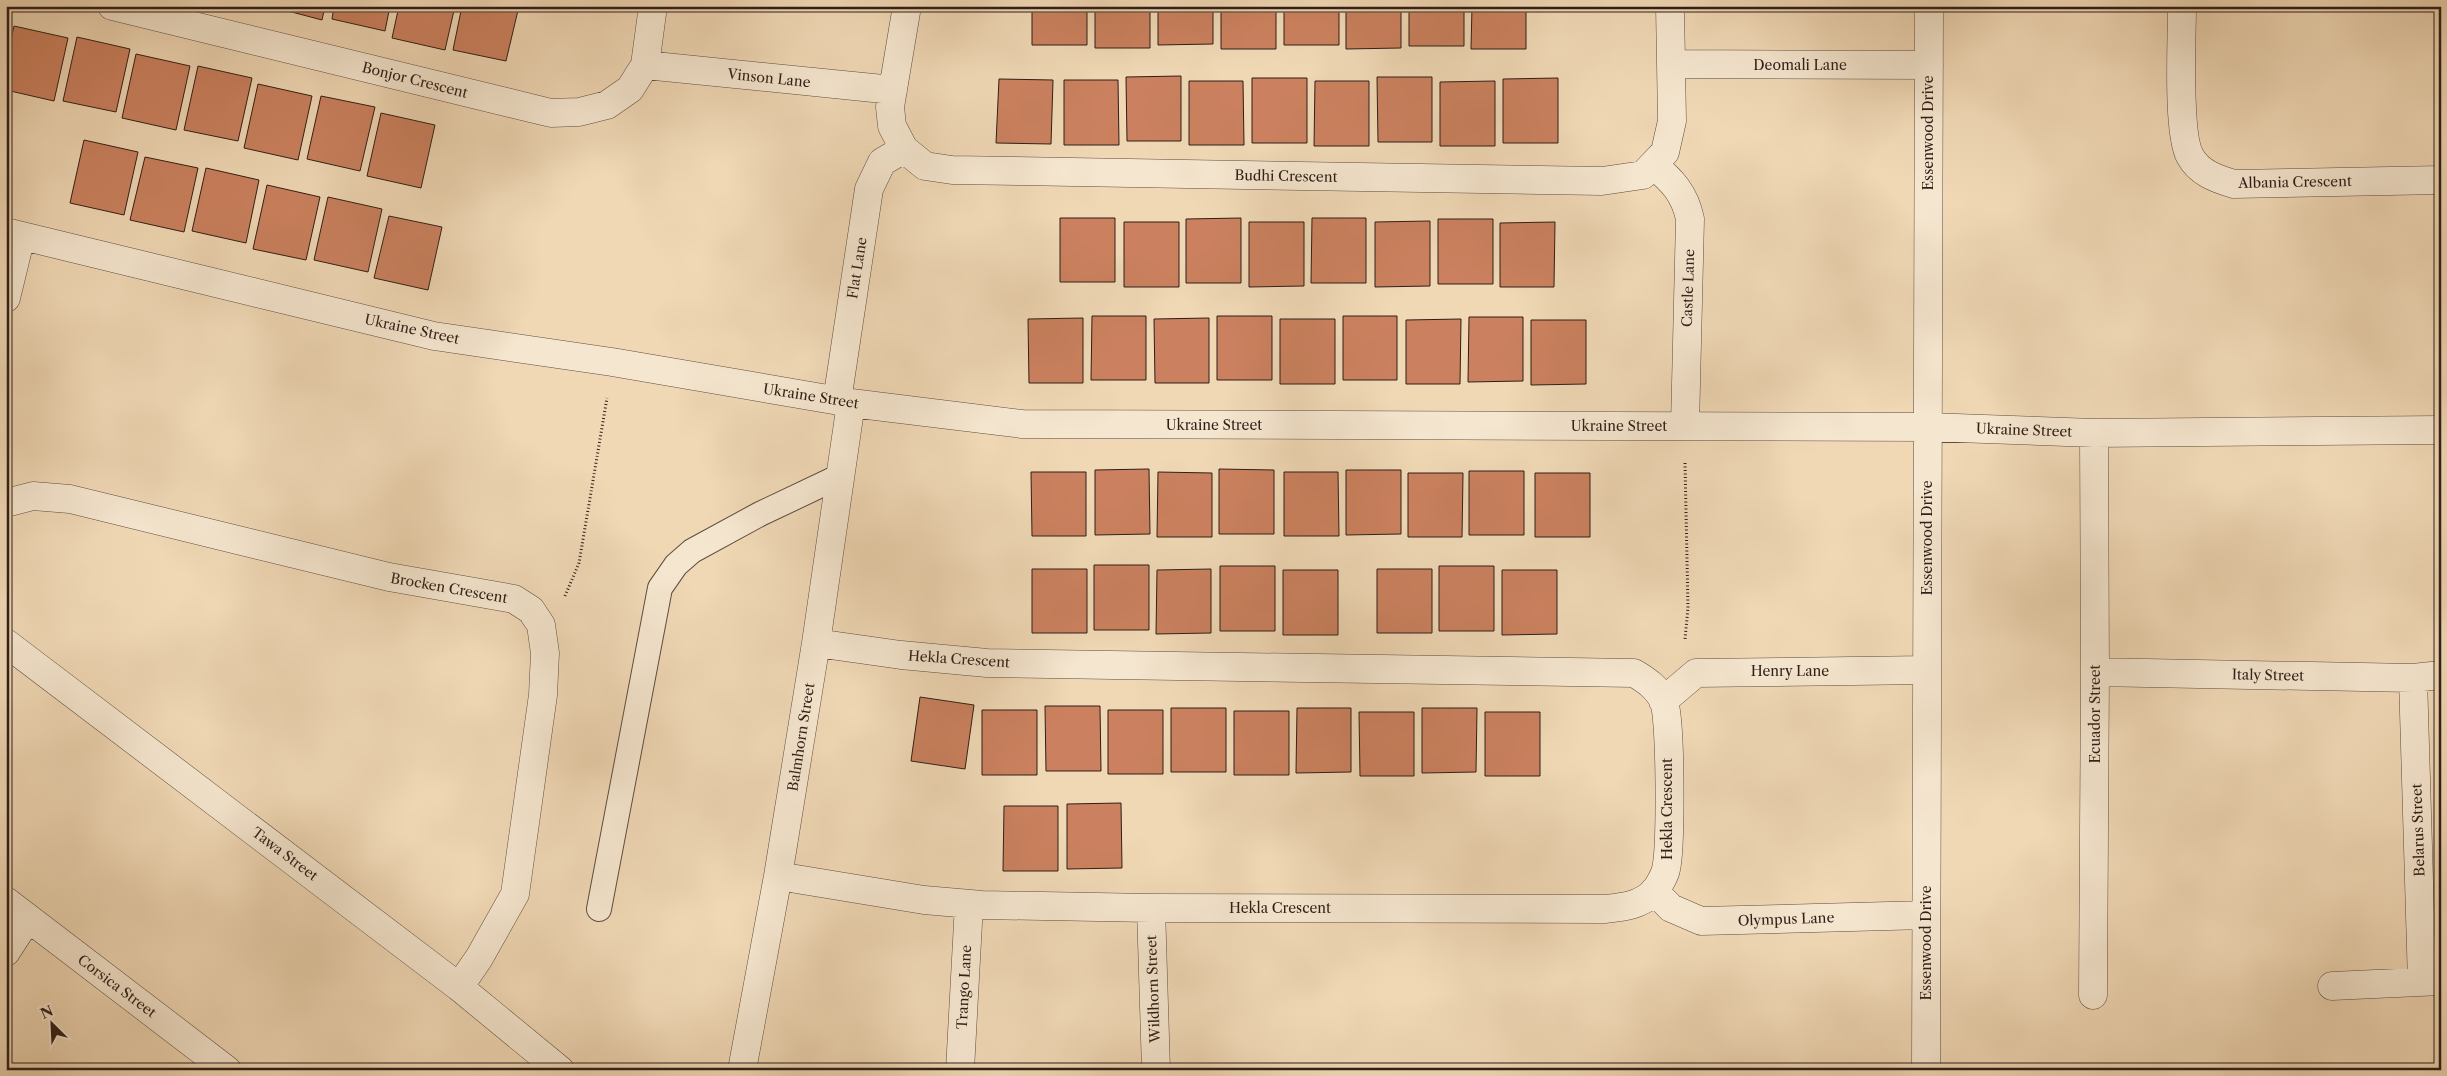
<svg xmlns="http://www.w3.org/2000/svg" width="2447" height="1076" viewBox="0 0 2447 1076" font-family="'Libre Caslon Text',serif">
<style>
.building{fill:#cb815f;stroke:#2f1e18}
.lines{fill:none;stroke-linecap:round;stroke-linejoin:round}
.service-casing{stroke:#5f4c3f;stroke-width:26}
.minor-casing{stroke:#5f4c3f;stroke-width:29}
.path{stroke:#2f1e18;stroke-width:3;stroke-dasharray:1 2.5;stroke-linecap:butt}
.service{stroke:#f5e6cf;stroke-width:24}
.minor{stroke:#f5e6cf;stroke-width:28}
.labels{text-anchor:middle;stroke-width:4;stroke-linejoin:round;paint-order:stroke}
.street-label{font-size:14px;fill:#2f1e18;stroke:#f5e6cf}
</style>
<rect width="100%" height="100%" fill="#f0d8b5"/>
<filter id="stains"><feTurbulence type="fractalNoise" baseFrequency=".004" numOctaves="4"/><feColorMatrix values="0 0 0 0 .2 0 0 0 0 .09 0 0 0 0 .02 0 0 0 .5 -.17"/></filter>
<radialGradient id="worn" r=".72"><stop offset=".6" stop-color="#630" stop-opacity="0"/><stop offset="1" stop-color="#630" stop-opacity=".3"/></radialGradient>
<!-- building -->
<path class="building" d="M 269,6 L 325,6 L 322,20 Z
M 334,6 L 390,6 L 385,31 L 332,19 Z
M 399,6 L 455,6 L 445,50 L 392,38 Z
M 462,6 L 519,6 L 506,61 L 453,50 Z
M 1032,6 L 1087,6 L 1087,45 L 1032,45 Z
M 1095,6 L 1150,6 L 1150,48 L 1095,48 Z
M 1158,6 L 1213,6 L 1213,44 L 1158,45 Z
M 1221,6 L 1276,6 L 1276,49 L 1221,49 Z
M 1284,6 L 1339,6 L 1339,45 L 1284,45 Z
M 1346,6 L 1401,6 L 1401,48 L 1346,49 Z
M 1409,6 L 1464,6 L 1464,46 L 1409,46 Z
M 1472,6 L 1526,6 L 1526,49 L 1471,49 Z
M 14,26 L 68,38 L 54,101 L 6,90 L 6,62 Z
M 77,37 L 130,49 L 116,112 L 63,101 Z
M 136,54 L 190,66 L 176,130 L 122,118 Z
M 198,66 L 252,78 L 238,141 L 184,130 Z
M 1181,76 L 1181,141 L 1127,141 L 1126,77 Z
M 1377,77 L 1432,77 L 1432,142 L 1378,142 Z
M 1252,78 L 1307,78 L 1307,143 L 1252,143 Z
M 1558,78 L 1558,143 L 1503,143 L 1503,79 Z
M 999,79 L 1053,80 L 1051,144 L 996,143 Z
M 1064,80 L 1118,80 L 1119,145 L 1064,145 Z
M 1189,81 L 1243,81 L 1244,145 L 1189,145 Z
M 1315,81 L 1369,81 L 1369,146 L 1314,146 Z
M 1495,81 L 1495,146 L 1440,146 L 1440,82 Z
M 258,84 L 312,96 L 298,160 L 244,148 Z
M 321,96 L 375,107 L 360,171 L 307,159 Z
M 381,113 L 435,125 L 421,188 L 367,176 Z
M 84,140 L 138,152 L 124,215 L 70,203 Z
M 145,157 L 198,168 L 184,232 L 130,220 Z
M 206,168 L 259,180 L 246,243 L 192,231 Z
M 267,185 L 320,197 L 306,260 L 253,249 Z
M 328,197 L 382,209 L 368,272 L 314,260 Z
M 389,216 L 442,227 L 428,290 L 374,278 Z
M 1060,218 L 1115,218 L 1115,282 L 1060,282 Z
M 1241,218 L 1241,283 L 1186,283 L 1186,219 Z
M 1312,218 L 1366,218 L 1366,283 L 1311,283 Z
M 1438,219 L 1493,219 L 1493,284 L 1438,284 Z
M 1430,221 L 1430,286 L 1375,287 L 1375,222 Z
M 1124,222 L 1179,222 L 1179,287 L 1124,287 Z
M 1249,222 L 1304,222 L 1304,286 L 1249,287 Z
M 1555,222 L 1554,287 L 1500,287 L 1500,223 Z
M 1092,316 L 1146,316 L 1146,380 L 1091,380 Z
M 1217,316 L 1272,316 L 1272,380 L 1217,380 Z
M 1343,316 L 1397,316 L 1397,380 L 1343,380 Z
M 1469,317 L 1523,317 L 1523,381 L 1468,382 Z
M 1083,318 L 1083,383 L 1029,383 L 1028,319 Z
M 1209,318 L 1209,383 L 1155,383 L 1154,319 Z
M 1280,319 L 1335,319 L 1335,384 L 1280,384 Z
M 1461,319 L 1460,384 L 1406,384 L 1406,320 Z
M 1531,320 L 1586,320 L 1586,384 L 1531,385 Z
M 1149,469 L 1150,534 L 1095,535 L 1095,470 Z
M 1219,469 L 1274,470 L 1274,534 L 1219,534 Z
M 1346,470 L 1401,470 L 1401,534 L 1346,535 Z
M 1469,471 L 1524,471 L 1524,535 L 1469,535 Z
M 1031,472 L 1086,472 L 1086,536 L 1032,536 Z
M 1158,472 L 1212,473 L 1212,537 L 1157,537 Z
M 1284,472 L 1338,472 L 1339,536 L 1284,536 Z
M 1408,473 L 1463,473 L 1462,537 L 1408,537 Z
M 1535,473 L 1590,473 L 1590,537 L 1535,537 Z
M 1094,565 L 1149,565 L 1149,630 L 1094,630 Z
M 1220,566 L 1275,566 L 1275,631 L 1220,631 Z
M 1439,566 L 1494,566 L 1494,631 L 1439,631 Z
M 1032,569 L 1087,569 L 1087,633 L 1032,633 Z
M 1211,569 L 1211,633 L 1156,634 L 1157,570 Z
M 1377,569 L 1432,569 L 1432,633 L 1377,633 Z
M 1283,570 L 1338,570 L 1338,635 L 1283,635 Z
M 1502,570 L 1557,570 L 1557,634 L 1502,635 Z
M 920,697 L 974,705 L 965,769 L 911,761 Z
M 1045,706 L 1100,706 L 1101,771 L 1046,771 Z
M 1171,708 L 1226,708 L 1226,772 L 1171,772 Z
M 1297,708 L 1351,708 L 1351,772 L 1296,773 Z
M 1422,708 L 1477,708 L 1476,772 L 1422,773 Z
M 982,710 L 1037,710 L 1037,775 L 982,775 Z
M 1108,710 L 1163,710 L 1163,774 L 1108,774 Z
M 1234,711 L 1289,711 L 1289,775 L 1234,775 Z
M 1359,712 L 1414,712 L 1414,776 L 1360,776 Z
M 1485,712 L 1540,712 L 1540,776 L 1485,776 Z
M 1121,803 L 1122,868 L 1067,869 L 1067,804 Z
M 1004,806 L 1058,806 L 1058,871 L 1003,871 Z"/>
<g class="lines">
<defs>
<path id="service" d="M 599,909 L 660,588 L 676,565 L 692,551 L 760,514 L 840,476"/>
<path id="minor" d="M 112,6 L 551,113 L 579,112 L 607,105 L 630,89 L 645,65 L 653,6
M 907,6 L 890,107 L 892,126 L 904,149 L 925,166 L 952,170 L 1602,181 L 1643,175 L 1665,152 L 1672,121 L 1670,6
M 2182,6 C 2182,38 2177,133 2190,156 C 2199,173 2217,179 2234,184 L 2441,180
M 1671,64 L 1929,65
M 645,65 L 893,90
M 1653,165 C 1672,180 1685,194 1690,219 L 1685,426
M 6,232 L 434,336 L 612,362 L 851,403 L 1022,424 L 1928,427 L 2094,433 L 2441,430
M 6,298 L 21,236
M 837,401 L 869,189 L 882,162 L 904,149
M 6,503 L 33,496 L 70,499 L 389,577 L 514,599 L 531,610 L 541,625 L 545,653 L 543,695 L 515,894 L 479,958 L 459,987
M 6,643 L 459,987 L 560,1070
M 2095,672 L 2413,678 L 2441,675
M 2413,678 L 2422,982
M 1663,701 L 1696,673 L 1927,670
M 778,876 L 924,900 L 982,905 L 1151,908 L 1605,909 C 1623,907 1639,906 1654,892 C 1658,887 1665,875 1666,869 C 1671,848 1671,720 1664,702 C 1658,688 1646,680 1634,673 L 987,663 L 901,655 L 816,643
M 1654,891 L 1671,908 L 1701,921 L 1926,915
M 6,901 L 227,1070
M 1151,908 L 1156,1070
M 6,952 L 28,918
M 2332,986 L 2441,981
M 2093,995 L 2095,672 L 2094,433
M 742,1070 L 778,876 L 816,643 L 851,403
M 960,1070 L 969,904
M 1926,1070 L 1929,6"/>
</defs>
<!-- service casing -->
<use href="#service" class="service-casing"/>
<!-- minor casing -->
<use href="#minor" class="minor-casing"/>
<!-- path -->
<path class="path" d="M 1685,463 L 1688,608 L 1685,639
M 565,596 L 579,563 L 607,398"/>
<!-- service -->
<use href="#service" class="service"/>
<!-- minor -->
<use href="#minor" class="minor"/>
</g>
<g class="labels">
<!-- street labels -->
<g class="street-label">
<text x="1800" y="70">Deomali Lane</text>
<text transform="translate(769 78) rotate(6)" y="5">Vinson Lane</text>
<text transform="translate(415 80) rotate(14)" y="5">Bonjor Crescent</text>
<text transform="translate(1928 133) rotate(-90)" y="5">Essenwood Drive</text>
<text transform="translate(1286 176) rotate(1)" y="5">Budhi Crescent</text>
<text transform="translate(2295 182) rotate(-1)" y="5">Albania Crescent</text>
<text transform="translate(857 268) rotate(-81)" y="5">Flat Lane</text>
<text transform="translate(1688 288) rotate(-88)" y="5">Castle Lane</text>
<text transform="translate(412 329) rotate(12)" y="5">Ukraine Street</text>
<text transform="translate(811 396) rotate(9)" y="5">Ukraine Street</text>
<text x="1214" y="430">Ukraine Street</text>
<text x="1619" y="431">Ukraine Street</text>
<text transform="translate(2024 430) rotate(2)" y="5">Ukraine Street</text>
<text transform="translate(1927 538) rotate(-90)" y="5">Essenwood Drive</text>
<text transform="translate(449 588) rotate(10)" y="5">Brocken Crescent</text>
<text transform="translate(959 659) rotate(4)" y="5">Hekla Crescent</text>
<text x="1790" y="676">Henry Lane</text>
<text transform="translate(2268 675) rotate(1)" y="5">Italy Street</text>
<text transform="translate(2095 714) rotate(-90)" y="5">Ecuador Street</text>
<text transform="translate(801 737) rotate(-81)" y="5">Balmhorn Street</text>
<text transform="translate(1667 809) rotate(-90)" y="5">Hekla Crescent</text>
<text transform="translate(2418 830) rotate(-92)" y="5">Belarus Street</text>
<text transform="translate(285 854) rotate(37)" y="5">Tawa Street</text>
<text x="1280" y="913">Hekla Crescent</text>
<text transform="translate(1786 919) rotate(-2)" y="5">Olympus Lane</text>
<text transform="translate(1926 943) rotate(-90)" y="5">Essenwood Drive</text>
<text transform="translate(117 986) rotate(37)" y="5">Corsica Street</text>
<text transform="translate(964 987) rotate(-87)" y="5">Trango Lane</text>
<text transform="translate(1153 989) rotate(-92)" y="5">Wildhorn Street</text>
</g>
</g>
<!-- margin -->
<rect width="2447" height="1076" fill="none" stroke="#f0d8b5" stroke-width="25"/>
<rect x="8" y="8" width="2432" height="1061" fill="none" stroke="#2f1e18" stroke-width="2.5"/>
<rect x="12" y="12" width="2422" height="1051" fill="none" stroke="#2f1e18"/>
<!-- north arrow -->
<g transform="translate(52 1024) rotate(336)" stroke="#f5e6cf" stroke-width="4" paint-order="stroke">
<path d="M0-4L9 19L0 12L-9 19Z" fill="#2f1e18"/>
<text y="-8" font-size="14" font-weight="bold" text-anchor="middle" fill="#2f1e18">N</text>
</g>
<rect width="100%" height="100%" filter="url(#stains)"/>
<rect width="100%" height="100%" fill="url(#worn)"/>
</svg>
